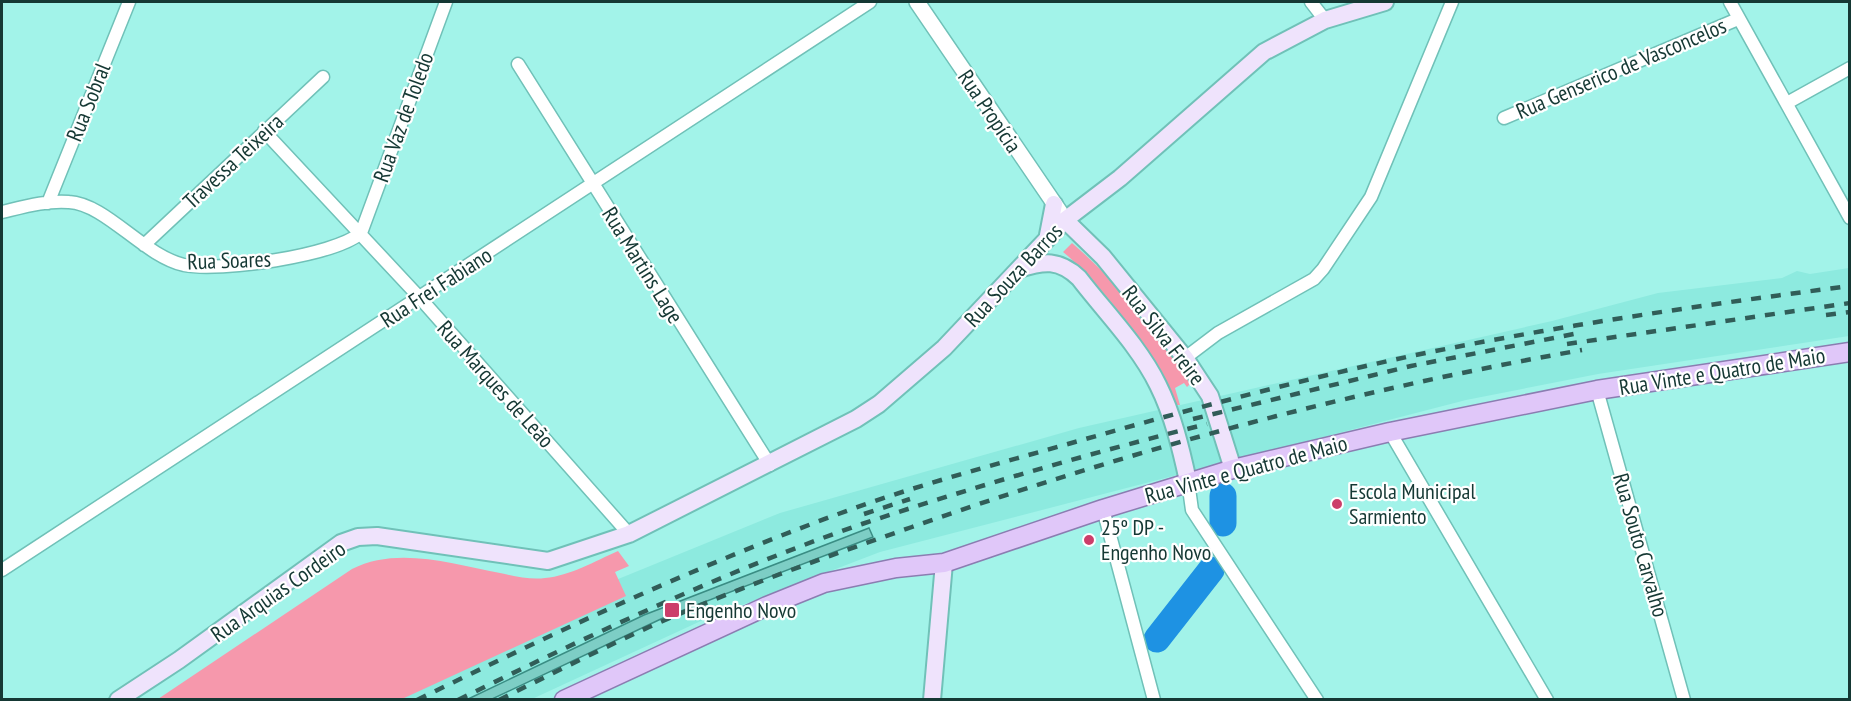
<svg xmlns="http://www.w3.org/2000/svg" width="1851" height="701" viewBox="0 0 1851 701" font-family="'PT Sans Narrow',sans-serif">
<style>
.built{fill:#8deadf}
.green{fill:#f698ac}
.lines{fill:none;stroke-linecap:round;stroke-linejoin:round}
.river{stroke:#1e92e3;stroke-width:27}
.building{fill:#7dcec5;stroke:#3a8d84;stroke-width:1.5}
.minor-casing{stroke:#70c1b8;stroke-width:15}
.tertiary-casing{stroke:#70c1b8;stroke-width:18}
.secondary-casing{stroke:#70c1b8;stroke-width:20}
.primary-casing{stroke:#8b7db1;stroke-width:21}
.minor{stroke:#fff;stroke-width:12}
.tertiary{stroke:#fff;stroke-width:15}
.secondary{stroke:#efe3fc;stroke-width:16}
.primary{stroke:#e0c7f9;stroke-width:18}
.rail{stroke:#315d58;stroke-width:4.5;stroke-dasharray:10 10;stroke-linecap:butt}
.poi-dot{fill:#cc3e6a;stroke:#fff;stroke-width:2}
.labels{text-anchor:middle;stroke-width:4.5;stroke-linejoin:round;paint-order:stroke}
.street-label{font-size:22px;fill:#153834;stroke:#fff}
.poi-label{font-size:22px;fill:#153834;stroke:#fff;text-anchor:start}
</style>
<rect width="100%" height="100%" fill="#a2f3e9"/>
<!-- built -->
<path class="built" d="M 1849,268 L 1849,336 L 1598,374 L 1466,400 L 880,552 L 703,620 L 532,699 L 322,700 L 780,513 L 1079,428 L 1552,321 L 1658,293 L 1782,278 L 1797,271 L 1810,274 Z"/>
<!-- green -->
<path class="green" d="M 1072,243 C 1119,283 1156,333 1192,382 L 1187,387 L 1184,383 L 1175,388 L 1180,405 L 1177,405 C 1161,363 1099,280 1063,252 Z
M 618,551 L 629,566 L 615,572 L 626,596 L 402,699 L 158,699 L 352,569 C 397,546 453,564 500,573 C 514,576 531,580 545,578 C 570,576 595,561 618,551 Z"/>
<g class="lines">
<!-- river -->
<path class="river" d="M 1223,496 L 1223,523
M 1157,639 L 1211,570"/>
</g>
<!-- building -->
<path class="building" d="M 869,528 L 873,537 L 663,618 L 490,700 L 466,700 L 644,615 Z"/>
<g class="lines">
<defs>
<path id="minor" d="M 1311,2 L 1325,20
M 1730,2 L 1850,218
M 518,64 L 770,465
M 1787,103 L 1850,68
M 1504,118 L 1738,19
M 264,131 L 420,298 L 629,534
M 48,203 L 129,2
M 2,212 C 23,207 47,200 69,202 C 106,204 144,256 184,265 C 220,272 333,256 361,233 L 446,2
M 144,245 L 323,77
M 1185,358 L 1218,333 L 1314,279 L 1323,269 L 1371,197 L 1452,2
M 1597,390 L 1684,700
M 1390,432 L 1547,700
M 1188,481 L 1192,510 L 1317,700
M 1103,509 L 1154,700
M 2,570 L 870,2"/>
<path id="tertiary" d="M 917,2 L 1060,212"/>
<path id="secondary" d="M 1065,220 L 1103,257 L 1185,358 L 1210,396 L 1233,469
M 1048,235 L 1054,204
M 1019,269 C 1044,261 1059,259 1079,278 C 1105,312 1139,346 1158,385 C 1173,415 1181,449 1188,481
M 118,700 L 179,660 L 341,543 L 358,537 L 377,536 L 548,561 L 629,534 L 856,419 L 879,404 L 944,348 L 1065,220 L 1120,178 L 1264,52 L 1325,20 L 1385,2
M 932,700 L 944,563"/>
<path id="primary" d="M 564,700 L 767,606 L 824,583 L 896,568 L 944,563 L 1103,509 L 1233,469 L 1390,432 L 1597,390 L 1850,352"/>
</defs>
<!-- minor casing -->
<use href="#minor" class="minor-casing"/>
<!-- tertiary casing -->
<use href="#tertiary" class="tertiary-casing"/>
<!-- secondary casing -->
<use href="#secondary" class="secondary-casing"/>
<!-- primary casing -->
<use href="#primary" class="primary-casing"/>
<!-- minor -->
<use href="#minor" class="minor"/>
<!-- tertiary -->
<use href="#tertiary" class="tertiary"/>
<!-- secondary -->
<use href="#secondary" class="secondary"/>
<!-- primary -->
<use href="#primary" class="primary"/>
<!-- rail -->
<path class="rail" d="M 1826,315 L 1850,312
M 1567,344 L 1850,303
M 1193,419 L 1411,366 L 1579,333
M 864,514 L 910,499
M 417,700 C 560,630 702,563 852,509 C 927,482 1005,462 1082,440 C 1191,409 1300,380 1411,356 C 1556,326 1702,305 1850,286
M 458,700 C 590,635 723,572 862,524 C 976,486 1091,453 1207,424
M 499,700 C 549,675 599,650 649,627 C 735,589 823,558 912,527 C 1131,450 1354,390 1582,350"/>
</g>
<!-- markers -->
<g class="poi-dot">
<circle cx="1337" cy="504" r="6"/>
<circle cx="1089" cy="540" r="6"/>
<rect x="664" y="602" width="16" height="16" rx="3"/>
</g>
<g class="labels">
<!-- street labels -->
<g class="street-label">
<text transform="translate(1621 68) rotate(-23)" y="8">Rua Genserico de Vasconcelos</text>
<text transform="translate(88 102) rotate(-68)" y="8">Rua Sobral</text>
<text transform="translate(990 111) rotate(56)" y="8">Rua Propícia</text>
<text transform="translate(403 117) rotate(-70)" y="8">Rua Vaz de Toledo</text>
<text transform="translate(233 161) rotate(-43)" y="8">Travessa Teixeira</text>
<text transform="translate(229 260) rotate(-2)" y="8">Rua Soares</text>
<text transform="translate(643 265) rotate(58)" y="8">Rua Martins Lage</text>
<text transform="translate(1013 275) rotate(-47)" y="8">Rua Souza Barros</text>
<text transform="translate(436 287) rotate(-33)" y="8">Rua Frei Fabiano</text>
<text transform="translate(1164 335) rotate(52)" y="8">Rua Silva Freire</text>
<text transform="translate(1722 371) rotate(-9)" y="8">Rua Vinte e Quatro de Maio</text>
<text transform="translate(496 384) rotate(48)" y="8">Rua Marques de Leão</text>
<text transform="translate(1246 469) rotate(-15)" y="8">Rua Vinte e Quatro de Maio</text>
<text transform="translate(1641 545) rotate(74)" y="8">Rua Souto Carvalho</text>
<text transform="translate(278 591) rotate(-35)" y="8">Rua Arquias Cordeiro</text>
</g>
<!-- poi labels -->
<g class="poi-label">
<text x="1349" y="499">Escola Municipal<tspan x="1349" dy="25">Sarmiento</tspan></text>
<text x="1101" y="535">25º DP -<tspan x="1101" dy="25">Engenho Novo</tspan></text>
<text x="686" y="618">Engenho Novo</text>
</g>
</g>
<!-- border -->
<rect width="1851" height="701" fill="none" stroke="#153834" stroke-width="6"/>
</svg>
